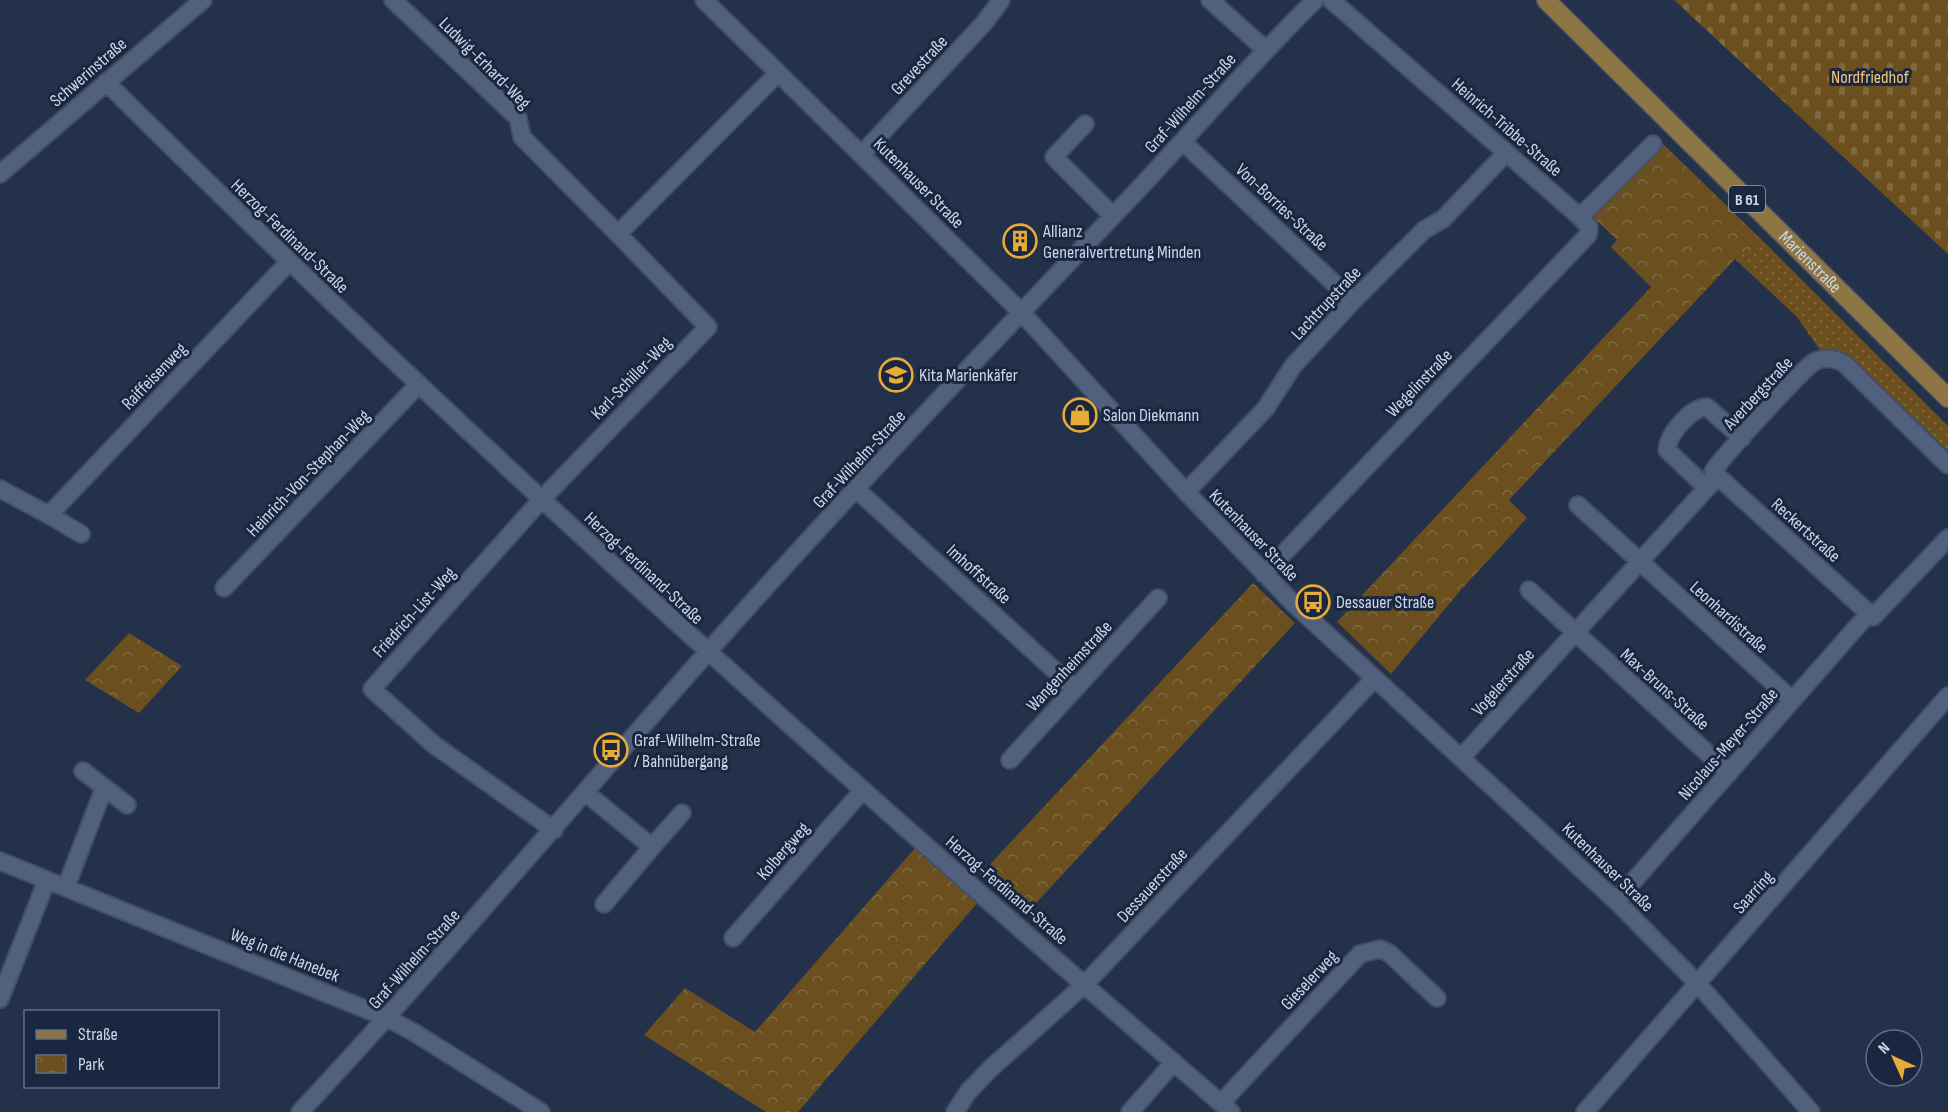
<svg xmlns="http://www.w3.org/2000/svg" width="1948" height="1112" viewBox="0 0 1948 1112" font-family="'Sofia Sans Condensed',sans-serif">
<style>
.grass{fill:url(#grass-dots)}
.cemetery{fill:url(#cemetery-stones)}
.park{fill:url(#park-crowns)}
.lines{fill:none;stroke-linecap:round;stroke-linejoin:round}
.minor-casing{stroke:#424e64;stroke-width:20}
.major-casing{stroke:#424e64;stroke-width:21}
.minor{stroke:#51617d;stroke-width:16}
.major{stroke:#8e7544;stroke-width:18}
.labels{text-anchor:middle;stroke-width:6;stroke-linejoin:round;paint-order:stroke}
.shield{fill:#192740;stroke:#98a2b6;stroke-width:1.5}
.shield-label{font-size:16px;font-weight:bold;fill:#ced7e8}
.street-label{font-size:18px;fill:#ced7e8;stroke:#192740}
.park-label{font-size:18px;fill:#f6c77a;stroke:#192740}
.poi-label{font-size:18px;fill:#ced7e8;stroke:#192740;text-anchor:start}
</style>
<defs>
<pattern id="grass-dots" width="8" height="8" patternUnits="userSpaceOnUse" patternTransform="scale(1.5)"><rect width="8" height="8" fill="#6c4f1e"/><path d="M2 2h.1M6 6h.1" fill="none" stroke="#80683f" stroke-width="1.8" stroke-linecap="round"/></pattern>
<pattern id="cemetery-stones" width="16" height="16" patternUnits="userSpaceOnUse" patternTransform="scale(1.5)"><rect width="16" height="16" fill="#6c4f1e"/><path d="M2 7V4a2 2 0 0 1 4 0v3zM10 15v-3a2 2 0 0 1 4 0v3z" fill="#80683f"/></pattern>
<pattern id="park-crowns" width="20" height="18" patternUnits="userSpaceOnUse" patternTransform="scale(1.5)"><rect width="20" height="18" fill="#6c4f1e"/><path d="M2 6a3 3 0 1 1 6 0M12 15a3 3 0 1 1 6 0" fill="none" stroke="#80683f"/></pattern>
</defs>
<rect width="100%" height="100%" fill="#23314b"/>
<!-- grass -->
<path class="grass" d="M 1761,239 L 1948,426 L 1948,461 L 1822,353 L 1797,317 L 1735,259 Z"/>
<!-- cemetery -->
<path class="cemetery" d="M 1674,0 L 1948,0 L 1948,254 Z"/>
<!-- park -->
<path class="park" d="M 1660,141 L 1761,239 L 1735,259 L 1509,500 L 1527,518 L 1459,592 L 1391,674 L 1337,622 L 1651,287 L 1611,247 L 1617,240 L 1589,213 Z
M 1253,583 L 1295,623 L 1026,914 L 980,875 Z
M 129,633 L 182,666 L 139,713 L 85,680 Z
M 916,847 L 979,901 L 798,1112 L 766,1112 L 644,1035 L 685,988 L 755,1032 Z"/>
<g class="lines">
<defs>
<path id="minor" d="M 393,0 L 518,118 L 522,137 L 618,234
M 704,0 L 1021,312 L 1186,492 L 1293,603 L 1616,901 L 1697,983 L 1811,1112
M 1210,0 L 1265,49
M 1331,0 L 1580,217 L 1653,144
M 106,82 C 467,441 846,780 1231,1112
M 1085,124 L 1054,157 L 1113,216
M 1183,142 L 1353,301
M 862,154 L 985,22 L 1001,0
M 0,174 L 203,0
M 1948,465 L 1845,364 C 1835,358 1825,356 1814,362 C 1803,369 1718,461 1713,472 L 1873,617 L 1948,538
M 1707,488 L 1667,450 C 1668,434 1690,408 1707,407 L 1742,438
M 0,489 L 49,515 L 288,263
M 857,490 L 1074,688
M 1186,492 L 1266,408 L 1293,366 L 1353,301 L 1424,230 L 1443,219 L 1506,153
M 1578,505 L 1792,700
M 49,515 L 81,534
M 1264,574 L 1588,235 L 1589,227 L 1580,217
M 224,588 L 419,384
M 1529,590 L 1729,773
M 1461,758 L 1717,477
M 1010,760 L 1158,598
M 83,771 L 127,805
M 586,793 L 652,847 L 604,904
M 554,830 L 433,744 L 372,689 L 541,500 L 708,327 L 618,234 L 778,73
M 652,847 L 682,813
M 0,861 L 387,1018 L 415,1033 L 541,1112
M 66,887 L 104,788
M 1616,901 L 1869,613
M 733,938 L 863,790
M 0,999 L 47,880
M 1221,1103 L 1360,954 L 1380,949 L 1389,953 L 1437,998
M 300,1112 C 439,963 571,806 706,654 C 845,497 990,345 1134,194 C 1195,129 1252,62 1315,0
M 955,1112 L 968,1092 L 990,1069 L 1085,984 L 1373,680
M 1130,1112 L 1174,1062
M 1585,1112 L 1948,696"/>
<g id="major">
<path id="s1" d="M 1546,0 L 1948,398"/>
</g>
</defs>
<!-- minor casing -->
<use href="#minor" class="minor-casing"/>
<!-- major casing -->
<use href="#major" class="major-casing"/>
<!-- minor -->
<use href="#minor" class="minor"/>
<!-- major -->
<use href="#major" class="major"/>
</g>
<!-- icons -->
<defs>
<symbol id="building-ring" viewBox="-11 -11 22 22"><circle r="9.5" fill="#192740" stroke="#e9ab38" stroke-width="1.5"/><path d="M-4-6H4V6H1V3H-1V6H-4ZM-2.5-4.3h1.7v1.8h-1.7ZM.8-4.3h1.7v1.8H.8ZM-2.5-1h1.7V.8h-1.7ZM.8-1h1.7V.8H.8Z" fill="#e9ab38"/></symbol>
<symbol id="school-ring" viewBox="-11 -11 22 22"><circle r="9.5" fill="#192740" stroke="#e9ab38" stroke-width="1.5"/><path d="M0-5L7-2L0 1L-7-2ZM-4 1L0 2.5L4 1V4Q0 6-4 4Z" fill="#e9ab38"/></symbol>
<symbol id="shop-ring" viewBox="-11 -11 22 22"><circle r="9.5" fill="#192740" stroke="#e9ab38" stroke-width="1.5"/><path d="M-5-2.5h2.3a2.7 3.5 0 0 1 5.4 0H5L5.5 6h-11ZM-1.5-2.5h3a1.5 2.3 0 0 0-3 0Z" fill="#e9ab38"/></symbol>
<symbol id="bus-ring" viewBox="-11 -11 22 22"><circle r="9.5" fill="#192740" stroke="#e9ab38" stroke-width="1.5"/><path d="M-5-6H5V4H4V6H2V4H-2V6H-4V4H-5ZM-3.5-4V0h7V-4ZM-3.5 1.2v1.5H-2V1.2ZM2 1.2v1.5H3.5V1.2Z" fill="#e9ab38"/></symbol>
</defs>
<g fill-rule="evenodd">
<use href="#building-ring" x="1001" y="222" width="38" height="38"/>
<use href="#school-ring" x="877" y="356" width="38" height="38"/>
<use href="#shop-ring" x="1061" y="396" width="38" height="38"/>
<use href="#bus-ring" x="1294" y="583" width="38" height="38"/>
<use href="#bus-ring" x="592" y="731" width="38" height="38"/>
</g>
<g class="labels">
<!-- shield labels -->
<rect class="shield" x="1729" y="186" width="36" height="26" rx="4.5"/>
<g class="shield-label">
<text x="1747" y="205">B 61</text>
</g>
<!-- street labels -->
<g class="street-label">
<text transform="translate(485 63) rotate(45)" y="6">Ludwig-Erhard-Weg</text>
<text transform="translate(919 65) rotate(-47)" y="6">Grevestraße</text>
<text transform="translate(88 72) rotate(-41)" y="6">Schwerinstraße</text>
<text transform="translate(1190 103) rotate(-48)" y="6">Graf-Wilhelm-Straße</text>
<text transform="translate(1507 127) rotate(41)" y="6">Heinrich-Tribbe-Straße</text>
<text transform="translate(919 183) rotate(45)" y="6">Kutenhauser Straße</text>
<text transform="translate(1282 207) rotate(43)" y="6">Von-Borries-Straße</text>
<text transform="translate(290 236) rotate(44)" y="6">Herzog-Ferdinand-Straße</text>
<text dy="6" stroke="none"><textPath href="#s1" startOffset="372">Marienstraße</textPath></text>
<text transform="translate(1326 303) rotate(-47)" y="6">Lachtrupstraße</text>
<text transform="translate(154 376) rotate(-46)" y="6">Raiffeisenweg</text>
<text transform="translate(631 378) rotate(-46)" y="6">Karl-Schiller-Weg</text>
<text transform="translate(1419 383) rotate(-46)" y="6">Wegelinstraße</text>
<text transform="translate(1758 393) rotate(-47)" y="6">Averbergstraße</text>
<text transform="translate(859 459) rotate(-47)" y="6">Graf-Wilhelm-Straße</text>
<text transform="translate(308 473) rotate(-46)" y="6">Heinrich-Von-Stephan-Weg</text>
<text transform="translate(1806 530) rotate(42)" y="6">Reckertstraße</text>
<text transform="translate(1254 535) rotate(46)" y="6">Kutenhauser Straße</text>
<text transform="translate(644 568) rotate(43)" y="6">Herzog-Ferdinand-Straße</text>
<text transform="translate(979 574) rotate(42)" y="6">Imhoffstraße</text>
<text transform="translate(414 612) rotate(-48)" y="6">Friedrich-List-Weg</text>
<text transform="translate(1729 617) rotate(42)" y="6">Leonhardistraße</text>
<text transform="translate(1069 666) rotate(-47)" y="6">Wangenheimstraße</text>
<text transform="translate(1503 682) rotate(-48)" y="6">Vogelerstraße</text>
<text transform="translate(1665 689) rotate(42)" y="6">Max-Bruns-Straße</text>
<text transform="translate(1728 744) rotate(-49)" y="6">Nicolaus-Meyer-Straße</text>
<text transform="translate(783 851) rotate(-49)" y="6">Kolbergweg</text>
<text transform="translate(1608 867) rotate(44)" y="6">Kutenhauser Straße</text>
<text transform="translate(1152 885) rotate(-47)" y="6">Dessauerstraße</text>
<text transform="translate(1007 890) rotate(41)" y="6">Herzog-Ferdinand-Straße</text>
<text transform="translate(1753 892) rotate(-48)" y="6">Saarring</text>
<text transform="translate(285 955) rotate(22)" y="6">Weg in die Hanebek</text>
<text transform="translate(414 959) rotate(-48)" y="6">Graf-Wilhelm-Straße</text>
<text transform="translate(1309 980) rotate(-47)" y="6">Gieselerweg</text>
</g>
<!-- park labels -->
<g class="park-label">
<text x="1870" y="83">Nordfriedhof</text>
</g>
<!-- poi labels -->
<g class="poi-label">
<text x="1043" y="237">Allianz<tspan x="1043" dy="21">Generalvertretung Minden</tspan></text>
<text x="919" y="381">Kita Marienkäfer</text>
<text x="1103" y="421">Salon Diekmann</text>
<text x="1336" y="608">Dessauer Straße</text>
<text x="634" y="746">Graf-Wilhelm-Straße<tspan x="634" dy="21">/ Bahnübergang</tspan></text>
</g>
</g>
<!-- legend -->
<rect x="24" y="1010" width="195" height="78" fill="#192740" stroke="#616d83" stroke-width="1.5"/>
<rect x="36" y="1030" width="30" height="9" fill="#8e7544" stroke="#616d83" stroke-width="1.5"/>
<text x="78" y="1040" font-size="18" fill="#ced7e8">Straße</text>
<rect x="36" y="1055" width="30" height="18" fill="url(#park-crowns)" stroke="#616d83" stroke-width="1.5"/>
<text x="78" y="1070" font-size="18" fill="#ced7e8">Park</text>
<!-- north arrow -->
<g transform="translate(1894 1058) rotate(315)"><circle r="28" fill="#192740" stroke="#616d83" stroke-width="1.5"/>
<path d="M0-4.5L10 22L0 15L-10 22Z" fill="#e9ab38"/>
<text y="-9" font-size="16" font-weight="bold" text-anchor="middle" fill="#ced7e8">N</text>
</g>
</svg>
